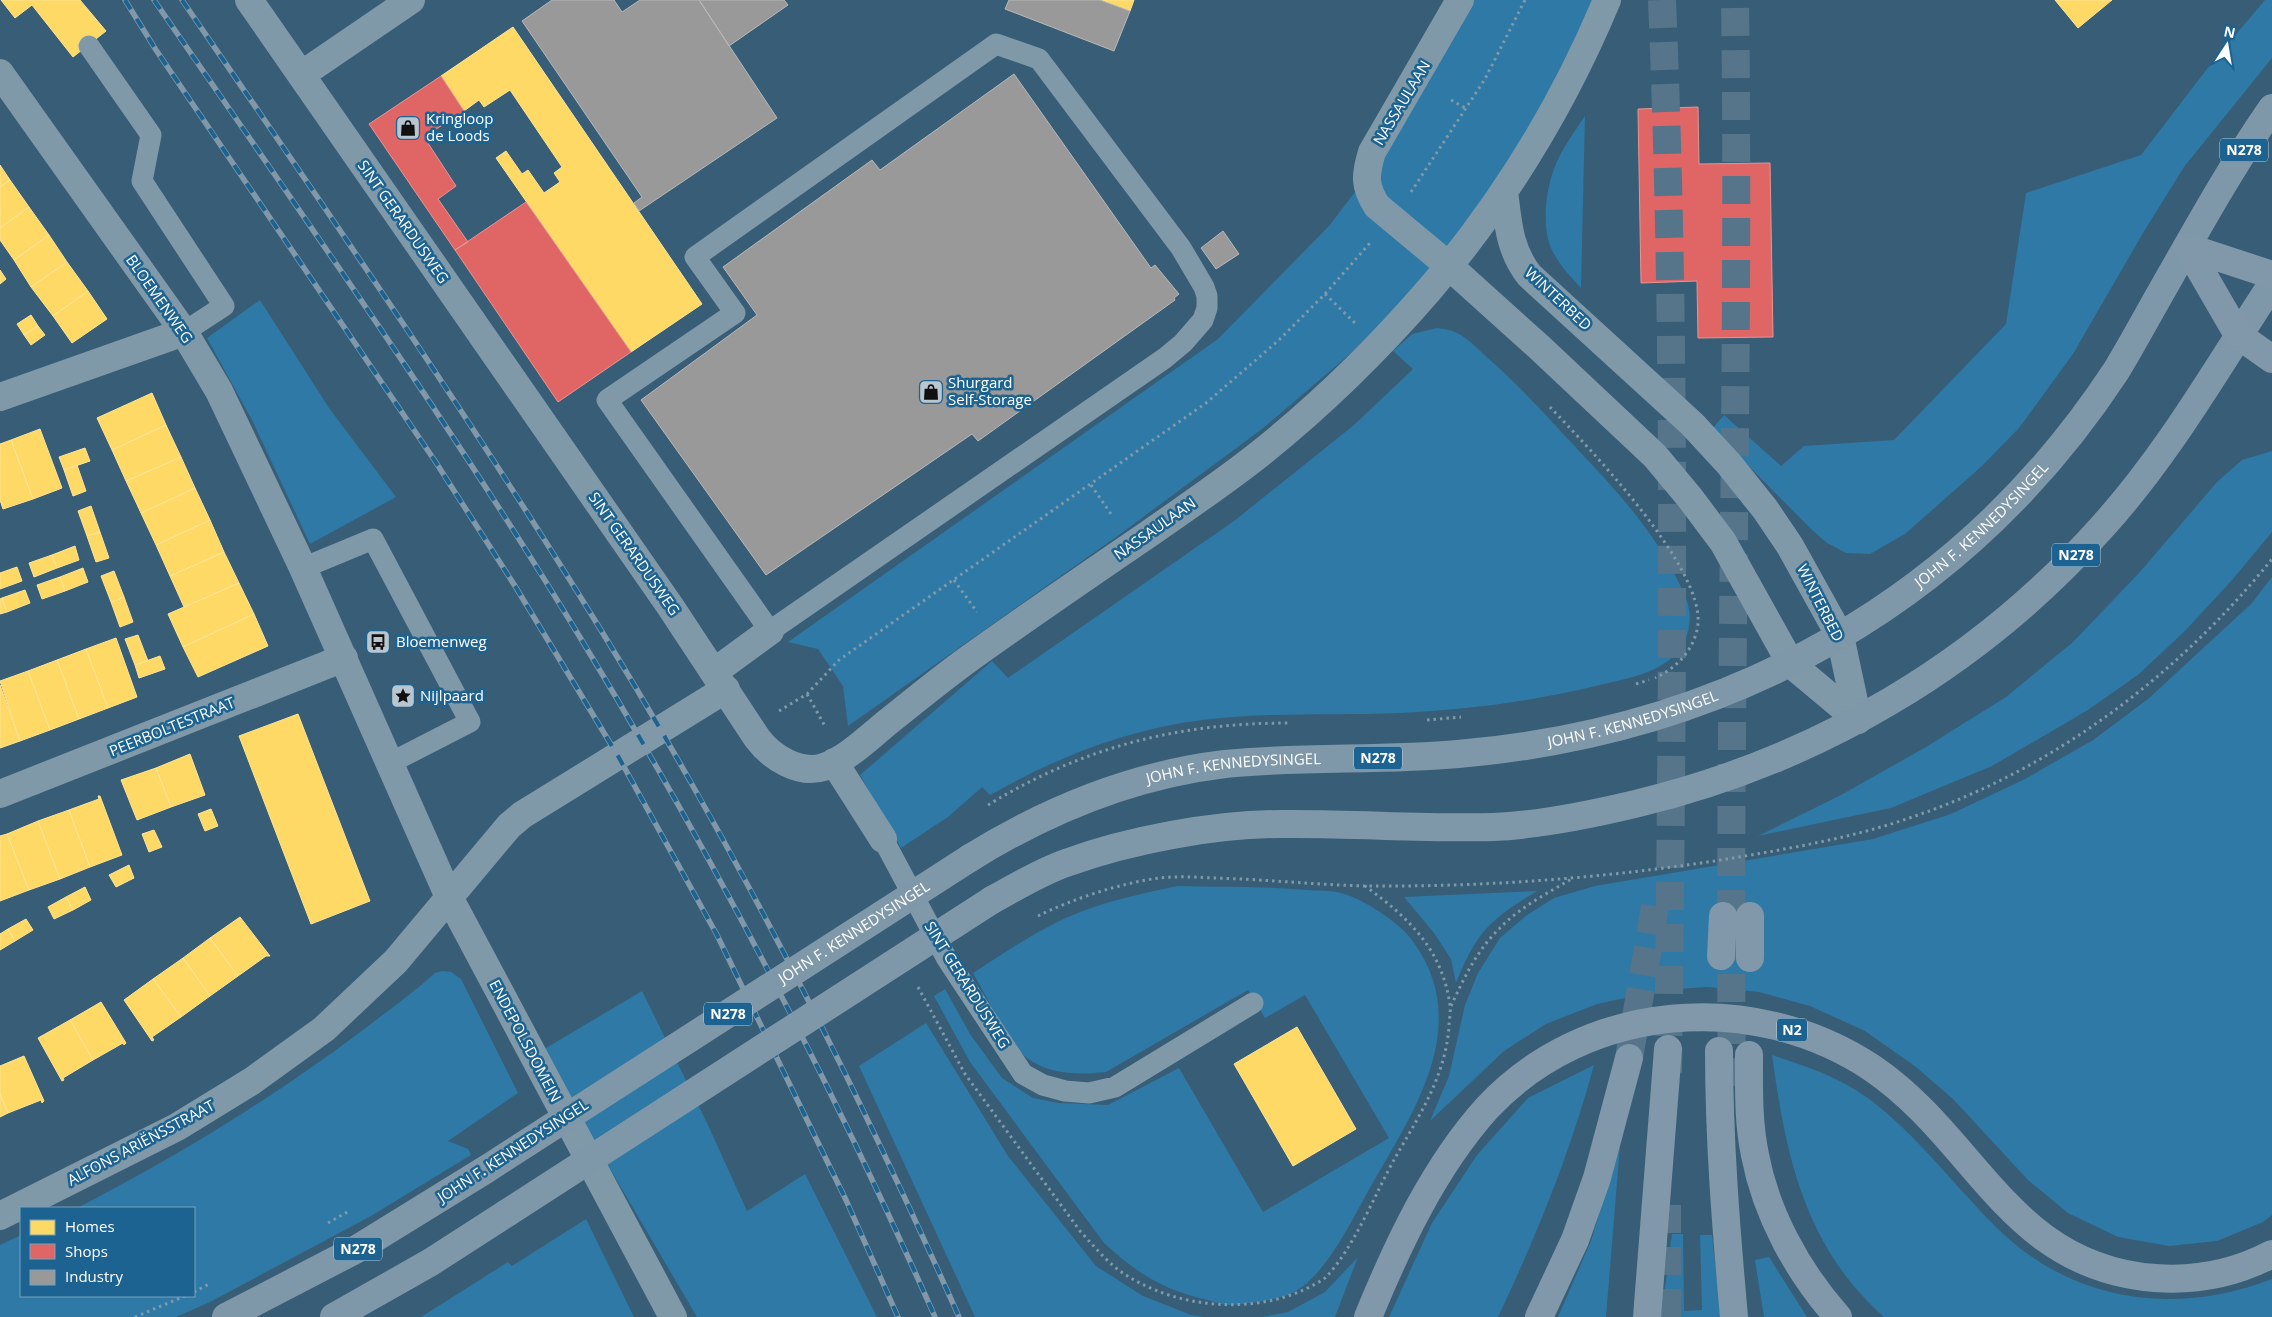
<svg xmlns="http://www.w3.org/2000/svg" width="2272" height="1317" viewBox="0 0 2272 1317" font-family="'Open Sans',sans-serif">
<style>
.green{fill:#2e79a6}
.homes{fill:#ffd966;stroke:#ffe494}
.shops{fill:#e06666;stroke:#e99494}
.industry{fill:#999;stroke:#b8b8b8}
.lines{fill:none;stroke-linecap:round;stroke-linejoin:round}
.highway-tunnel{stroke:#56758b;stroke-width:28;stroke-dasharray:28 14;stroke-linecap:butt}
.path{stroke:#7f99a9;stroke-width:3;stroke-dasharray:2.5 4;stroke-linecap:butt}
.lane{stroke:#7f99a9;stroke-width:21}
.street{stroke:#7f99a9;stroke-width:28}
.primary{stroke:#7f98a9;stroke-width:28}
.highway{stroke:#8098a9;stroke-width:28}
.rail-casing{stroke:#8098a9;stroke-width:5.5}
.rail{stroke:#1d6391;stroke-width:4;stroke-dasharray:11;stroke-linecap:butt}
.primary-bridge{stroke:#7f98a9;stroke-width:28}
.labels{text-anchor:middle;stroke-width:5;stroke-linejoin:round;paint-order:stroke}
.shield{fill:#1d6391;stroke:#bbd0de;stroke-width:1}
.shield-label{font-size:14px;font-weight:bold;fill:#fff}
.street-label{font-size:15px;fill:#fff;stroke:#1d6391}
.poi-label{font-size:15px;fill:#fff;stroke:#1d6391;text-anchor:start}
</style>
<rect width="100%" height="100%" fill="#385d76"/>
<!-- green -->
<path class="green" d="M 1471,0 L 1595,0 L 1520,151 L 1391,319 L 1262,429 L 1119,535 L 848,726 L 843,686 L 818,649 L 788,642 L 1218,339 L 1329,226 L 1393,142 Z
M 2265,0 L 2272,0 L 2272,58 L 2184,167 L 2143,233 L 2073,354 L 2019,428 L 1982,466 L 1905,534 L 1870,554 L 1846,553 L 1827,543 L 1811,529 L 1712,429 L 1724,415 L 1781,466 L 1804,446 L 1894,440 L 2006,324 L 2026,193 L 2141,155 L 2210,65 Z
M 1585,116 L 1581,288 C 1570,276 1558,264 1551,248 C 1546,236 1545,220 1546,206 C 1550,166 1563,148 1585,116 Z
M 260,300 L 329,408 L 396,497 L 310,544 L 252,420 L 207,338 Z
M 1437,328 C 1445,329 1452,330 1459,334 C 1470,340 1480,351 1490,360 C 1523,389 1552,422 1582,454 C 1620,494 1658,537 1681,587 C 1684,594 1688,601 1689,609 C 1691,619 1689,633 1684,642 C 1669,672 1629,678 1600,685 C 1534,701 1468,710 1401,713 C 1331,716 1258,711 1188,722 C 1115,734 1054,759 990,795 L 982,787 L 948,817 L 901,848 L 860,775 L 992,661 L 1008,678 L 1234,521 L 1354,425 L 1413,369 L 1393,351 L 1412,334 Z
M 2272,451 L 2272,532 L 2233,579 L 2185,631 L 2139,674 L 2088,710 L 1992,766 L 1891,808 L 1758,836 L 1841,795 L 1926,747 L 2006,697 L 2073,642 L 2139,573 L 2217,482 L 2242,460 Z
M 2272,577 L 2272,1215 L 2263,1222 L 2217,1241 L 2169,1246 L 2118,1237 L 2068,1213 L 2028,1180 L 1953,1099 L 1916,1067 L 1865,1031 L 1810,1006 L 1759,992 L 1707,987 L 1663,990 L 1597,1004 L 1546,1024 L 1504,1051 L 1430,1121 L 1449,1076 L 1465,1005 L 1478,973 L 1500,938 L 1527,915 L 1554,898 L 1595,886 L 1873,839 L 1951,814 L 2025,779 L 2093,740 L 2148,699 L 2251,604 Z
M 1177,886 C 1220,887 1264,886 1307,890 C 1318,891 1331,890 1341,893 C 1362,898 1400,923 1412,940 C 1474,1024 1415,1109 1371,1186 C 1352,1219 1323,1284 1285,1296 C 1270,1300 1244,1305 1229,1305 C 1222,1305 1215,1302 1208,1300 C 1163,1290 1138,1274 1104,1243 L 970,1062 L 934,996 L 945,989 L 970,1034 L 1002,1078 L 1033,1098 L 1059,1103 L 1108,1105 L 1179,1068 L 1263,1212 L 1389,1138 L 1305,995 L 1265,1018 L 1248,990 L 1106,1072 C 1081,1075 1049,1075 1027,1058 C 1010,1045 985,994 973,973 C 1007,951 1042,927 1080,912 C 1112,900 1144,893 1177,886 Z
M 1537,891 C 1490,920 1477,931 1456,983 L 1451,959 L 1434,933 L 1404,897 Z
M 442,971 L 451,972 L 461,979 L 518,1093 L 448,1141 L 468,1149 L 471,1155 L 371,1216 L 210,1302 L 176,1317 L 0,1317 L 0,1245 L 21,1235 L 21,1296 L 194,1296 L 194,1208 L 77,1208 C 177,1156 273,1098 363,1030 C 387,1011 412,994 435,973 Z
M 642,991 L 708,1125 L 747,1211 L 805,1174 L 877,1317 L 697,1317 L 541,1051 Z
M 926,1023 L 1008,1156 L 1096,1266 L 1143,1296 L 1191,1315 L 1204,1317 L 975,1317 L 859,1066 Z
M 1772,1055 C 1802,1065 1833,1075 1859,1092 C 1908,1124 1952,1183 1994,1225 C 2070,1302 2173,1317 2272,1279 L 2272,1317 L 1884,1317 C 1804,1246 1786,1156 1772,1055 Z
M 1594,1065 C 1570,1153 1537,1235 1498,1317 L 1389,1317 L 1432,1223 L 1477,1155 L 1528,1098 Z
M 1620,1146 L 1606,1317 L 1558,1317 L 1591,1241 Z
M 586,1219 L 634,1317 L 421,1317 L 508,1262 L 512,1266 Z
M 1672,1234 L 1683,1234 L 1684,1311 L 1702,1310 L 1700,1235 L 1712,1235 L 1721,1317 L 1661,1317 Z
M 1358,1257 L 1335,1317 L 1262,1317 L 1288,1312 L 1325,1292 Z
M 1769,1257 L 1807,1317 L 1764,1317 L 1755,1260 Z"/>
<!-- homes -->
<path class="homes" d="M 1,0 L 80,0 L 106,31 L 73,57 L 32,5 L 15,18 Z
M 1100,0 L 1134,0 L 1130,11 Z
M 2055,0 L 2112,0 L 2078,28 Z
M 513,27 L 702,304 L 631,352 L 496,158 L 506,151 L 522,174 L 528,170 L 544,193 L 560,182 L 554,173 L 562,167 L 510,90 L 484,107 L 479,100 L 464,111 L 441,76 Z
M 0,165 L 10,180 L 0,187 Z
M 10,180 L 29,207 L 0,228 L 0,187 Z
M 29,207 L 49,235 L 14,260 L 0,240 L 0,228 Z
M 49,235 L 67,262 L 31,287 L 14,260 Z
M 67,262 L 88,291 L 53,316 L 31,287 Z
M 0,270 L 6,279 L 0,284 Z
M 88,291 L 107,319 L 72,343 L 53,316 Z
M 31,315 L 38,326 L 24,335 L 17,324 Z
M 38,326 L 45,335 L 31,345 L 24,335 Z
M 152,393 L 166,425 L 112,450 L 97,418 Z
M 166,425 L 181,457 L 126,481 L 112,450 Z
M 40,429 L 62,488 L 33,499 L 11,440 Z
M 11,440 L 33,499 L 3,509 L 0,500 L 0,444 Z
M 85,448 L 90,461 L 64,470 L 59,457 Z
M 181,457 L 195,488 L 141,513 L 126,481 Z
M 77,465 L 86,491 L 73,496 L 64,470 Z
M 195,488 L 210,520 L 156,545 L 141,513 Z
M 91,506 L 100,532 L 87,536 L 78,511 Z
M 210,520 L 224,552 L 170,576 L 156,545 Z
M 100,532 L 109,558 L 96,562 L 87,536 Z
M 75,546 L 79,560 L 57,568 L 52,555 Z
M 224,552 L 239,583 L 184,607 L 170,576 Z
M 52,555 L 57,568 L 34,577 L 29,563 Z
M 17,567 L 22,581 L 0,589 L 0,573 Z
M 83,568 L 88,582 L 65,591 L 60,577 Z
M 114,571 L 124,597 L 111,602 L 101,576 Z
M 60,577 L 65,591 L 42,599 L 37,585 Z
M 239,583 L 254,614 L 183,647 L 168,614 Z
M 25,590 L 30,603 L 7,612 L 2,598 Z
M 124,597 L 133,622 L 120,627 L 111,602 Z
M 2,598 L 7,612 L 0,614 L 0,599 Z
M 254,614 L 268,646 L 198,677 L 183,647 Z
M 138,635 L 148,661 L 135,665 L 125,639 Z
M 116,638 L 137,697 L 108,708 L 86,649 Z
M 86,649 L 108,708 L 79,719 L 57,660 Z
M 160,656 L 165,669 L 139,678 L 135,665 Z
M 57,660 L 79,719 L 50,730 L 28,671 Z
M 28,671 L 50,730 L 20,741 L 0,681 Z
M 0,685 L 20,741 L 0,748 Z
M 298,714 L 370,901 L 311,924 L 239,736 Z
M 190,754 L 205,795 L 171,807 L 156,768 Z
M 156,768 L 171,807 L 137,820 L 121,780 Z
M 98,796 L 100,796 L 122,855 L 90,867 L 69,810 L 99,799 Z
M 211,809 L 218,826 L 205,831 L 198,814 Z
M 69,810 L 90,867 L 60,879 L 38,821 Z
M 38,821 L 60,879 L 29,890 L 7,834 Z
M 154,830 L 162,847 L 149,852 L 142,834 Z
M 7,834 L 29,890 L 0,901 L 0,836 Z
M 129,865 L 134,878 L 116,887 L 109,875 Z
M 85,887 L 91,900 L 73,910 L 66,897 Z
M 66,897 L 73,910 L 54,919 L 48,907 Z
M 240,917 L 270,956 L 266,956 L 238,976 L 210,938 Z
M 26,919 L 33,930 L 15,941 L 8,929 Z
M 8,929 L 15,941 L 0,950 L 0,934 Z
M 210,938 L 238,976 L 210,996 L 183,958 Z
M 183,958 L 210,996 L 181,1017 L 153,979 Z
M 153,979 L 181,1017 L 152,1037 L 154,1040 L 152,1041 L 124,1000 Z
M 101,1002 L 126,1043 L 124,1045 L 123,1043 L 93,1060 L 70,1020 Z
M 70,1020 L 93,1060 L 63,1078 L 64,1080 L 62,1081 L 38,1038 Z
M 1297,1027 L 1356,1129 L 1293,1166 L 1234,1064 Z
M 24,1056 L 44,1101 L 42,1103 L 41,1100 L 8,1113 L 0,1094 L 0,1066 Z
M 0,1094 L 8,1113 L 0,1117 Z"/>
<!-- shops -->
<path class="shops" d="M 441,76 L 464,111 L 424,137 L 456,186 L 438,199 L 468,242 L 455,250 L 369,124 Z
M 1698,107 L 1699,164 L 1770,163 L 1773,337 L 1698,338 L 1697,281 L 1641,283 L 1638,109 Z
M 526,202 L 631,352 L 558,402 L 455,250 Z"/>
<!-- industry -->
<path class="industry" d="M 552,0 L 614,0 L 622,12 L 640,0 L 699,0 L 777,118 L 639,211 L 634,203 L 642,197 L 522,21 Z
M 699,0 L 784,0 L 788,5 L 729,46 Z
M 1009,0 L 1100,0 L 1130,11 L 1114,51 L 1005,9 Z
M 1014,74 L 1151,268 L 1155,265 L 1179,294 L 1174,298 L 1175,300 L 978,441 L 972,434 L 766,575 L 641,400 L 757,315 L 723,267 L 872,160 L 880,170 Z
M 1223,231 L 1239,254 L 1216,269 L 1201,248 Z"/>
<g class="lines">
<!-- highway-tunnel -->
<path class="highway-tunnel" d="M 1662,0 C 1677,358 1672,715 1668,1073
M 1629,1058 L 1657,895
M 1732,1086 C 1728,724 1740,362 1735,0
M 1667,1317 L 1667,1204"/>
<!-- path -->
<path class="path" d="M 1451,100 L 1467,109
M 1411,192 L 1485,79 L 1525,0
M 1325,294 L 1355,323
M 1550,407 C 1589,448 1703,566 1698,624 C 1695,649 1677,668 1655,678
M 1091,485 L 1113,517
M 954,580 L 977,612
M 1636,684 L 1649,680
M 807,694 L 826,728
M 779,711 L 807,694 L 839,660 L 1206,403 L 1279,340 L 1325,294 L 1370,243
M 1427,720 L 1461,717
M 988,805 C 1083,747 1178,723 1289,723
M 1038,916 C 1072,899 1121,883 1159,878 C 1177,876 1195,877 1213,878 C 1264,879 1316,885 1367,886 C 1486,887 1604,878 1721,860 C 1787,849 1854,838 1918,815 C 2057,767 2180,673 2272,559
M 918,987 L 965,1074 L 1080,1231 C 1093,1245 1105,1260 1120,1271 C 1178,1312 1268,1317 1325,1278 C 1353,1250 1375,1194 1395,1158 C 1419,1116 1445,1077 1449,1027 C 1449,1020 1451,1012 1450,1005 C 1442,949 1409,918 1365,886
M 1451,1006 C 1464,978 1477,950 1500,928 C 1520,907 1548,893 1573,878
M 328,1223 L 349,1211
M 194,1292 L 211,1283
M 135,1317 L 185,1296"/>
<!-- lane -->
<path class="lane" d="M 996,44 L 1039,59 L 1181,248 L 1204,287 L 1207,296 L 1207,308 L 1203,320 L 1183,343 L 1165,358 L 770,631 L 607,400 L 735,313 L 695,257 Z
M 89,46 L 151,135 L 142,181 L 224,306 L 184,332
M 303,568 L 373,539 L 470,722 L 390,763
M 883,839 L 947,959 L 1023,1074 L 1043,1085 L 1065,1091 L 1089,1093 L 1115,1087 L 1253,1003"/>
<!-- street -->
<path class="street" d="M 249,0 L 670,606 L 757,738 C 771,757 799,775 824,767 C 846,759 865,741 883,726 C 909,705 936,683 963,663 C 1024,619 1087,576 1150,533 C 1187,507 1226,481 1262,452 C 1323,403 1378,349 1429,290 C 1504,202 1563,106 1607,0
M 1460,0 L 1372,152 C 1365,175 1364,186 1377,206 L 1449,266 L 1539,347 L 1655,456 L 1690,498 L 1723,542 L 1791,664 L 1858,720
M 0,73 L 184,332 L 219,391 L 303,568 L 449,897 L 673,1317
M 301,75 L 411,0
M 1504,191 C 1508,223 1509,249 1529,275 L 1692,424 L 1729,464 L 1765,509 L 1790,546 L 1840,636 L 1858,720
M 0,397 L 184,332
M 714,672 L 770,631
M 834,762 L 883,839
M 0,794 L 344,658
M 0,1216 L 177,1127 L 252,1081 L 324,1029 L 396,961 L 509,826 L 522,815 L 726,689"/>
<!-- primary -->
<g class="primary">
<path id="s1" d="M 970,858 C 1049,809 1132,775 1225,764 C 1302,756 1381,761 1458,754 C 1730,731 1965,601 2116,371 C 2130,348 2143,324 2156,301 C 2193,236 2229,170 2272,108"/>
<path d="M 992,900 C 1016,887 1040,872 1066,863 C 1129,840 1215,824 1281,824 C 1352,823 1423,829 1493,827 C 1541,825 1589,815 1635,804 C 1816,761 1979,665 2103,526 C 2169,453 2218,366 2272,284"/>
<path d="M 226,1317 L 357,1249 L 485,1170"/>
<path d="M 334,1317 L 431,1262 L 507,1213"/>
</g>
<!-- highway -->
<path class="highway" d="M 2187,247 L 2238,335 L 2272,359
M 2187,247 L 2272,275
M 1750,916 L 1750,958
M 1721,956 L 1723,916
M 1719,1051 C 1719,1140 1726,1228 1734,1317
M 1749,1055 C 1749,1088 1748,1122 1755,1155 C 1766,1214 1798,1272 1838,1317
M 1368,1317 C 1398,1244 1434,1167 1487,1108 C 1586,1002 1753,989 1872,1068 C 1977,1139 2009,1267 2155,1278 C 2195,1281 2236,1273 2272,1254
M 1539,1317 L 1575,1240 L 1597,1178 L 1629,1058
M 1647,1317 L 1668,1049"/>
<defs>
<path id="rail" d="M 125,0 L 156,50 L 435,461 L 515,586 L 618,756 L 717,935 L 846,1200 L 898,1317
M 154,0 C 298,209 446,417 578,634 C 712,854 831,1082 935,1317
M 182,0 C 323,205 465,410 596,622 C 733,844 853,1078 959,1317"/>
</defs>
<!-- rail casing -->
<use href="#rail" class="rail-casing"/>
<!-- rail -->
<use href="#rail" class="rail"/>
<!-- primary-bridge -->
<g class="primary-bridge">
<path id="s2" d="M 485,1170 L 970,858"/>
<path d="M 507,1213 L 992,900"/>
</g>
</g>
<!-- icons -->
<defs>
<symbol id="shop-square" viewBox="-11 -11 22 22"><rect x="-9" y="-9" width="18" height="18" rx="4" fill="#b9c6cf" stroke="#1d6391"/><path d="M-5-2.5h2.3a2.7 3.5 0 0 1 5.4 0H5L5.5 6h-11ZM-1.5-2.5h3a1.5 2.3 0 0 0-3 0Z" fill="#111"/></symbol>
<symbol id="bus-square" viewBox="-11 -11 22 22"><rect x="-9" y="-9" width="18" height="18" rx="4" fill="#b9c6cf" stroke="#1d6391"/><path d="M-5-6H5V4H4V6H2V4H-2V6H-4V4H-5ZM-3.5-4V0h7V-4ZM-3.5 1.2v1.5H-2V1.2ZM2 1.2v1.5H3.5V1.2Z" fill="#111"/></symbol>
<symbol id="sight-square" viewBox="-11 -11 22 22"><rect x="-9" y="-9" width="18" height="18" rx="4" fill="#b9c6cf" stroke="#1d6391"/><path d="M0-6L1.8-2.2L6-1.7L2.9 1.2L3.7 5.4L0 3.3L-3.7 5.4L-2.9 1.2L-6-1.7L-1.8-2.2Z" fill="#111"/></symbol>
</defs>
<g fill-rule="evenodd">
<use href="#shop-square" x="394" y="114" width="28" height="28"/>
<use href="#shop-square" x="917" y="378" width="28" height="28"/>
<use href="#bus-square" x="364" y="628" width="28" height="28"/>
<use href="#sight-square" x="389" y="682" width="28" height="28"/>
</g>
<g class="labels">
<!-- shield labels -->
<g class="shield">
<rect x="2220" y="138.5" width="48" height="23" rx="4"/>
<rect x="2052" y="543.5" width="48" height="23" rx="4"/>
<rect x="1354" y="746.5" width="48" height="23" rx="4"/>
<rect x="704" y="1002.5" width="48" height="23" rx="4"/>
<rect x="1777" y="1018.5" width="30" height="23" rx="4"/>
<rect x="334" y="1237.5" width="48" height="23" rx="4"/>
</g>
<g class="shield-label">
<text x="2244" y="155">N278</text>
<text x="2076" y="560">N278</text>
<text x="1378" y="763">N278</text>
<text x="728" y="1019">N278</text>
<text x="1792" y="1035">N2</text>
<text x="358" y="1254">N278</text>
</g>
<!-- street labels -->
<g class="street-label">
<text transform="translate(1402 103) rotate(-59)" y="5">NASSAULAAN</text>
<text transform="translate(403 222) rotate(55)" y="5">SINT GERARDUSWEG</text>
<text transform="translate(159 299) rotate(55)" y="5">BLOEMENWEG</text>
<text transform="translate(1558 299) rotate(43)" y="5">WINTERBED</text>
<text dy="5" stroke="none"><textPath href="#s1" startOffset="1091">JOHN F. KENNEDYSINGEL</textPath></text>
<text transform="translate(1155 529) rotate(-35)" y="5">NASSAULAAN</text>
<text transform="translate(634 554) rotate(55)" y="5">SINT GERARDUSWEG</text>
<text transform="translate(1820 603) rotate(63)" y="5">WINTERBED</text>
<text dy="5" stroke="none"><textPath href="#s1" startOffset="686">JOHN F. KENNEDYSINGEL</textPath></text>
<text transform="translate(172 727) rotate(-22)" y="5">PEERBOLTESTRAAT</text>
<text dy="5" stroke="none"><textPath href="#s1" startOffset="282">JOHN F. KENNEDYSINGEL</textPath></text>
<text dy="5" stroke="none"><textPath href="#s2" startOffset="439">JOHN F. KENNEDYSINGEL</textPath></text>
<text transform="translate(967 985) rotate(58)" y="5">SINT GERARDUSWEG</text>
<text transform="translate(525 1041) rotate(62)" y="5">ENDEPOLSDOMEIN</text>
<text transform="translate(141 1143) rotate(-28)" y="5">ALFONS ARIËNSSTRAAT</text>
<text transform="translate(513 1151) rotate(-33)" y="5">JOHN F. KENNEDYSINGEL</text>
</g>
<!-- poi labels -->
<g class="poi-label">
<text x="426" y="124">Kringloop<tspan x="426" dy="17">de Loods</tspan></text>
<text x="948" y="388">Shurgard<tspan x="948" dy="17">Self-Storage</tspan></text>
<text x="396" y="647">Bloemenweg</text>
<text x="420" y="701">Nijlpaard</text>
</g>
</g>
<!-- legend -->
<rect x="20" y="1207" width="175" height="90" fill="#1d6391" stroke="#77a1bd"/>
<rect x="30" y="1220" width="25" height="15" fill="#ffd966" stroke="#77a1bd"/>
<text x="65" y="1232" font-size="15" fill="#ffffff">Homes</text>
<rect x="30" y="1244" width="25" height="15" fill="#e06666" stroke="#77a1bd"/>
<text x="65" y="1257" font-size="15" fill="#ffffff">Shops</text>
<rect x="30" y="1270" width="25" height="15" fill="#999999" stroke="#77a1bd"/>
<text x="65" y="1282" font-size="15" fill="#ffffff">Industry</text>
<!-- north arrow -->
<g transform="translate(2227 45) rotate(12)" stroke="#1d6391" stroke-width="4" paint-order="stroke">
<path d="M0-4L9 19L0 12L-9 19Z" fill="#ffffff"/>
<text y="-8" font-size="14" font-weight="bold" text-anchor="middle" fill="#ffffff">N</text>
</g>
</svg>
